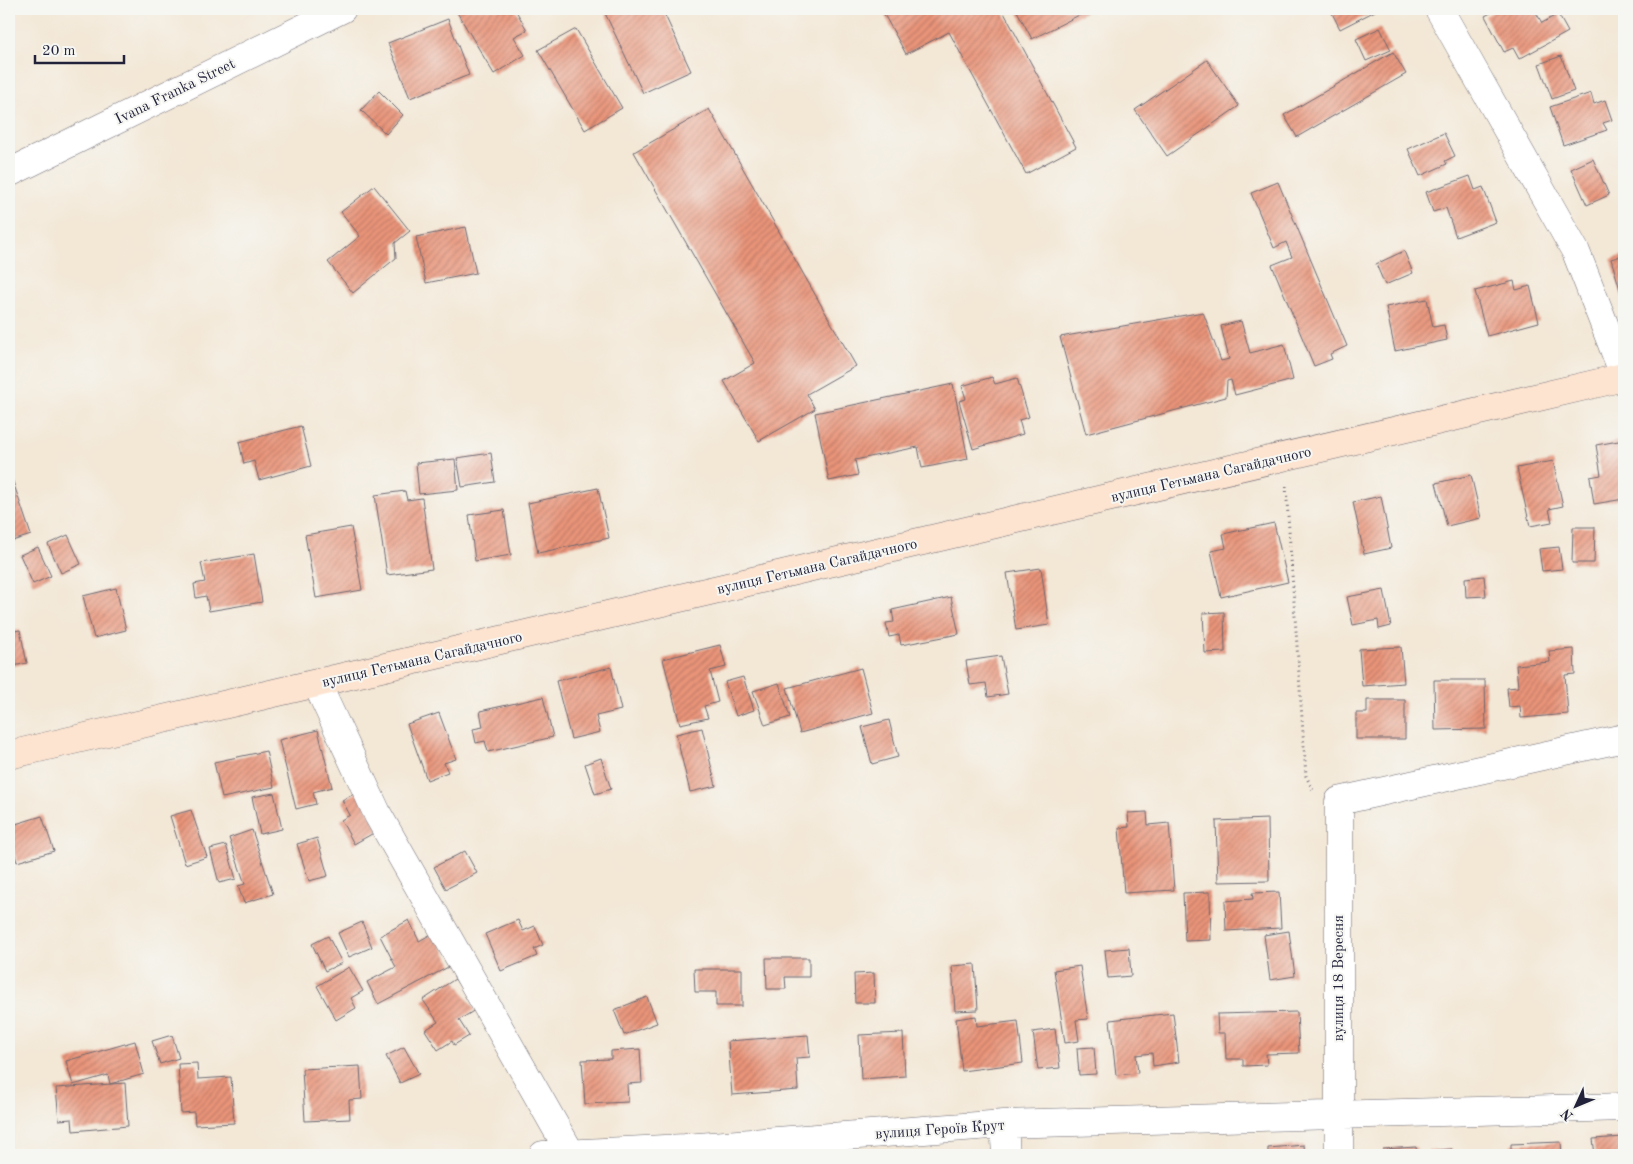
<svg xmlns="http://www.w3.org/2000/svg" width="1633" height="1164" viewBox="0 0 1633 1164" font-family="'Old Standard TT',serif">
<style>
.building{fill:url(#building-hatch)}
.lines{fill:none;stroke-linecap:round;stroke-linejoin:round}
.street-casing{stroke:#6b6771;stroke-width:29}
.secondary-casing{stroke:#6b6771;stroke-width:29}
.path{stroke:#6b6771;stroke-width:3;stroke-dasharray:1 4;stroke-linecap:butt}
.street{stroke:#fff;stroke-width:28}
.secondary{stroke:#fde4d0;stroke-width:28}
.labels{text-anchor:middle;stroke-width:4;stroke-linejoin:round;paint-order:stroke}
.street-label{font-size:15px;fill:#22223b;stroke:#f6f6f2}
</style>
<defs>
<pattern id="building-hatch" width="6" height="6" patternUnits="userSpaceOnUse" patternTransform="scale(1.25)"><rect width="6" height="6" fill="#e99479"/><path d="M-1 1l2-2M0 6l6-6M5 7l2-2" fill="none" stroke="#bc7864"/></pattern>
</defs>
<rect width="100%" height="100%" fill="#f6f6f2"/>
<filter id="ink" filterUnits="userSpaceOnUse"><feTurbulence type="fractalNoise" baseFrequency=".02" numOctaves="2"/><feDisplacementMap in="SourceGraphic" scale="10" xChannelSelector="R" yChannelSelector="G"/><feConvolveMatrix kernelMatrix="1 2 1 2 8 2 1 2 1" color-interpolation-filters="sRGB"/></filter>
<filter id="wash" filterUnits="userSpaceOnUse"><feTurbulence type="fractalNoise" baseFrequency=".0096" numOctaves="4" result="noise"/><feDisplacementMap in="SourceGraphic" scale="20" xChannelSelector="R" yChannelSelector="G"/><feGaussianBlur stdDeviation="1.12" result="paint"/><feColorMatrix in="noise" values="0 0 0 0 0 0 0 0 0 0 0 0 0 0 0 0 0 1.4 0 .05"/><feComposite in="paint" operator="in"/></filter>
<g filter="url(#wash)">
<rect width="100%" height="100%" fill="#f3e7d5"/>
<g id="blocks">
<!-- building -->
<path class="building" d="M 455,9 L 515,9 L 527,30 L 514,37 L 525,55 L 494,74 Z
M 603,9 L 662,9 L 691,71 L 643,93 Z
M 881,9 L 1002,9 L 1076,147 L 1026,174 L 949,32 L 906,54 Z
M 1016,9 L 1091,9 L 1032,39 Z
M 1330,9 L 1379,9 L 1340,29 Z
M 1498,9 L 1534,9 L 1542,23 L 1558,14 L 1568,32 L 1519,59 L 1513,48 L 1504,52 L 1485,16 Z
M 448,19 L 469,75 L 410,98 L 388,43 Z
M 1380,28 L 1391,50 L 1366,61 L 1356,39 Z
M 576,29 L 622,108 L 585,130 L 538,50 Z
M 1393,52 L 1406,74 L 1297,137 L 1284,115 Z
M 1561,56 L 1574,91 L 1552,99 L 1539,64 Z
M 1207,60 L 1239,106 L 1167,156 L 1135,110 Z
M 379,91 L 403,115 L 386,134 L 361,110 Z
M 1591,93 L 1594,104 L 1605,100 L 1612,120 L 1603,123 L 1607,130 L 1563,145 L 1550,107 Z
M 709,109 L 856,366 L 807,394 L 815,409 L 759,441 L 724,381 L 755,363 L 634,152 Z
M 1444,133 L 1455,156 L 1445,161 L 1447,164 L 1420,176 L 1408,149 Z
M 1593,159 L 1609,195 L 1587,205 L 1571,169 Z
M 1470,176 L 1475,190 L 1483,187 L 1496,222 L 1456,237 L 1446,208 L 1433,212 L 1426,192 Z
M 1278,182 L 1347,346 L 1330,354 L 1332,359 L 1314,366 L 1272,265 L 1292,257 L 1286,242 L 1274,248 L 1251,193 Z
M 374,186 L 410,231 L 395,243 L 396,258 L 353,293 L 328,262 L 360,236 L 341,212 Z
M 466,227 L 476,273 L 426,283 L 416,237 Z
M 1404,251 L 1413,273 L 1385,285 L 1376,264 Z
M 1624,255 L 1624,303 L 1611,259 Z
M 1514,281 L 1516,290 L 1530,286 L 1539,322 L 1487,336 L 1475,291 Z
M 1427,299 L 1433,327 L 1444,325 L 1447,340 L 1395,351 L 1386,307 Z
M 1203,312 L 1221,361 L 1229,359 L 1221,326 L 1241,321 L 1250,353 L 1284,344 L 1293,380 L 1235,395 L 1231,380 L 1227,381 L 1226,397 L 1086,434 L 1060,337 Z
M 992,377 L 995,384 L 1017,378 L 1029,417 L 1019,420 L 1023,434 L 973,449 L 959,401 L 966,399 L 962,386 Z
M 953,384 L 968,459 L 922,468 L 918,447 L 855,460 L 858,475 L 829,481 L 815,413 Z
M 301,426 L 311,466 L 259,480 L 254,461 L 244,464 L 239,442 Z
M 1624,440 L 1624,499 L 1594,504 L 1590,477 L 1601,475 L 1596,445 Z
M 491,453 L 495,482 L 462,487 L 457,458 Z
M 455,459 L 458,490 L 419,494 L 416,463 Z
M 1553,461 L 1563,506 L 1549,509 L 1552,522 L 1530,526 L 1517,468 Z
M 9,470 L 31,535 L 9,542 Z
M 1471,475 L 1481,518 L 1447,526 L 1436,483 Z
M 598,488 L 609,538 L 538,553 L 528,503 Z
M 405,491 L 407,500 L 422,498 L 432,569 L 387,575 L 375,495 Z
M 1381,496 L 1391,548 L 1364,554 L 1353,502 Z
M 504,510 L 511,555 L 475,561 L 469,515 Z
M 1274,523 L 1288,582 L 1221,597 L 1211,551 L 1226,548 L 1223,534 Z
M 351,527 L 362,590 L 316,598 L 305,535 Z
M 1573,527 L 1595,527 L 1594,563 L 1572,563 Z
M 68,535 L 81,564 L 61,573 L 48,544 Z
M 38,547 L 51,576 L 33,584 L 20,555 Z
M 1559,547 L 1562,569 L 1542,571 L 1539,549 Z
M 254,554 L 262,602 L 209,611 L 206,596 L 196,598 L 194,584 L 205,582 L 201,563 Z
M 1041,568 L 1049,625 L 1016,630 L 1007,573 Z
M 1484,576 L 1486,596 L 1466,597 L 1465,578 Z
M 116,588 L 126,630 L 94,638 L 83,596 Z
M 1384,590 L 1391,626 L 1379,629 L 1378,620 L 1353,625 L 1347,597 Z
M 951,597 L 959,634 L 901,645 L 899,635 L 889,637 L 886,623 L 894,622 L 892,610 Z
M 1224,612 L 1225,652 L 1205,653 L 1203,613 Z
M 20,630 L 27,663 L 9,667 L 9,632 Z
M 720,645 L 726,667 L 710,671 L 718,702 L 704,706 L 708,718 L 680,724 L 663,659 Z
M 1401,647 L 1404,683 L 1362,686 L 1359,649 Z
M 1574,649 L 1575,674 L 1565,675 L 1568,714 L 1521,718 L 1520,706 L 1509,707 L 1507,688 L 1518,687 L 1516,665 L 1550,662 L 1549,651 Z
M 1001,656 L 1008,694 L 988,697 L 986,683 L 970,685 L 966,661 Z
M 611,667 L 621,710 L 596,716 L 600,732 L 571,739 L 556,681 Z
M 861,668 L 873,713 L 800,733 L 787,688 Z
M 743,677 L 754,710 L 736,716 L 725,682 Z
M 1434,680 L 1485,680 L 1486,729 L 1435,730 Z
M 779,683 L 790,717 L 765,725 L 753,691 Z
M 543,697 L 553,737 L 488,752 L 485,741 L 476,743 L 473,729 L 483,727 L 480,711 Z
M 1367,700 L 1405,700 L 1405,739 L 1356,739 L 1356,713 L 1367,713 Z
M 439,713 L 456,759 L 444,763 L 448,772 L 427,780 L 407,724 Z
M 889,720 L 898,757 L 872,764 L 862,727 Z
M 702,728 L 716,786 L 690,792 L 676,734 Z
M 318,730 L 332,787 L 313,792 L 316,804 L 296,809 L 279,740 Z
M 266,751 L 274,787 L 222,798 L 214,762 Z
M 601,758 L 611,789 L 595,794 L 585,764 Z
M 358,792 L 379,830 L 354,844 L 341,820 L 350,815 L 342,800 Z
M 274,793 L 282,829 L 260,834 L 252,797 Z
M 191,810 L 207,857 L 185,864 L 170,816 Z
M 1147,812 L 1148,825 L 1169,823 L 1174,890 L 1124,893 L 1119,828 L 1129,827 L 1128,813 Z
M 42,816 L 54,851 L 17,862 L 9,835 L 9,826 Z
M 1268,819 L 1269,881 L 1218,882 L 1216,821 Z
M 252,830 L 273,894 L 244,903 L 238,886 L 245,884 L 229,838 Z
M 317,838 L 328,876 L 309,881 L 297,844 Z
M 226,845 L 236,879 L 219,883 L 210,849 Z
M 465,851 L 477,873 L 446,889 L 434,867 Z
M 1210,892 L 1211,940 L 1185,941 L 1183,893 Z
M 1279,892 L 1281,928 L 1226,931 L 1225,901 L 1253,899 L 1252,893 Z
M 409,920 L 419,941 L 435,932 L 452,965 L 378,1004 L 367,982 L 396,967 L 380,936 Z
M 518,920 L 523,931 L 535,926 L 543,945 L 534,949 L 537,956 L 501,971 L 485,934 Z
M 362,922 L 372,947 L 349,957 L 338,933 Z
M 1289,931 L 1295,976 L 1270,980 L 1264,935 Z
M 328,936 L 342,963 L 325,971 L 312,944 Z
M 1129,948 L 1131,976 L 1108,978 L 1105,950 Z
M 766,958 L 809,958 L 809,977 L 785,977 L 786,989 L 767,989 Z
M 975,964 L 978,1010 L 955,1011 L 952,966 Z
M 1080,966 L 1088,1019 L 1076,1020 L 1079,1041 L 1065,1043 L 1054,970 Z
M 349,967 L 363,991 L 351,998 L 356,1008 L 336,1020 L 317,986 Z
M 694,969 L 742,969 L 742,1006 L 716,1006 L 716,992 L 695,992 Z
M 874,973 L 875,1003 L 855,1003 L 854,974 Z
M 455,979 L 475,1010 L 459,1020 L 469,1036 L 454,1045 L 452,1041 L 438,1050 L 425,1030 L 438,1022 L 423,1000 Z
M 647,997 L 657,1023 L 624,1035 L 614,1010 Z
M 1297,1012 L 1299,1053 L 1266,1054 L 1267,1065 L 1243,1066 L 1243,1059 L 1226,1059 L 1225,1033 L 1218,1033 L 1217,1014 Z
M 1173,1013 L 1179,1062 L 1153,1066 L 1152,1053 L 1136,1055 L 1138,1073 L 1116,1075 L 1110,1020 Z
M 976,1016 L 977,1026 L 1018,1021 L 1023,1063 L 962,1071 L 956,1019 Z
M 1055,1029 L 1060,1068 L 1038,1070 L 1033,1032 Z
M 903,1033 L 905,1076 L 861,1079 L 859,1035 Z
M 172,1035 L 179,1058 L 160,1064 L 152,1041 Z
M 808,1035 L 810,1057 L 796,1058 L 798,1090 L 732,1095 L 728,1041 Z
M 135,1041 L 144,1074 L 110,1084 L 108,1075 L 73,1085 L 66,1061 Z
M 404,1047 L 419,1074 L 400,1083 L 386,1056 Z
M 1094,1047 L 1096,1074 L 1079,1075 L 1077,1048 Z
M 640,1049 L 642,1083 L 627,1084 L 628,1102 L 585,1104 L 582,1060 L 611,1059 L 611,1051 Z
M 197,1063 L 198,1079 L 231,1077 L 234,1123 L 195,1125 L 194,1112 L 181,1113 L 178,1064 Z
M 360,1066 L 362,1099 L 349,1100 L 350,1119 L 305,1121 L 302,1069 Z
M 125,1083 L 128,1126 L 73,1131 L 72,1119 L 59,1120 L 56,1088 Z
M 1624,1137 L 1624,1155 L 1595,1155 L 1593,1139 Z
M 1561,1142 L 1562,1155 L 1511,1155 L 1511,1144 Z
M 1304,1145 L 1305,1155 L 1268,1155 L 1268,1148 Z
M 1416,1147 L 1417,1155 L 1383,1155 L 1383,1149 Z
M 1452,1149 L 1452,1155 L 1429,1155 L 1428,1151 Z"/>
</g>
</g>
<g filter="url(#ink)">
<use href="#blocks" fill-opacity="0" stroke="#6b6771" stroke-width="1"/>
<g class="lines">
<defs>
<path id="street" d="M 1439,9 L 1576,252 L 1624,375
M 9,173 L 342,9
M 317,684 L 378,815 L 571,1154
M 1004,1124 L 1006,1155
M 543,1155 L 685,1148 L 1004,1124 L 1624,1107
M 1339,1155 L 1339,801 L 1624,738"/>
<path id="secondary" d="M 9,755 L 1624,377"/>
</defs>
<!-- street casing -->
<use href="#street" class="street-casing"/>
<!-- secondary casing -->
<use href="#secondary" class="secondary-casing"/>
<!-- path -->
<path class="path" d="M 1286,486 L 1306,776 L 1313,790"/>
<!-- street -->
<use href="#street" class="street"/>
<!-- secondary -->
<use href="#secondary" class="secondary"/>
</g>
</g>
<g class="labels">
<!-- street labels -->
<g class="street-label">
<text transform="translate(175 91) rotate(-26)" y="5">Ivana Franka Street</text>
<text transform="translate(1211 474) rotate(-13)" y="5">вулиця Гетьмана Сагайдачного</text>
<text transform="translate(817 566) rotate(-13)" y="5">вулиця Гетьмана Сагайдачного</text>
<text transform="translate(422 659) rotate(-13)" y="5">вулиця Гетьмана Сагайдачного</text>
<text transform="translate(1338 978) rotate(-90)" y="5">вулиця 18 Вересня</text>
<text transform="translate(940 1129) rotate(-4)" y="5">вулиця Героїв Крут</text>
</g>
</g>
<!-- margin -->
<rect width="1633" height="1164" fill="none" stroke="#f6f6f2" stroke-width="30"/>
<!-- north arrow -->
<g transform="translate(1576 1106) rotate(226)" stroke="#f6f6f2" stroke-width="4" paint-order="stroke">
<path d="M0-4L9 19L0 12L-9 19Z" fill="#22223b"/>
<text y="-8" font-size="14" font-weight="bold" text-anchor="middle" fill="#22223b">N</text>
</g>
<!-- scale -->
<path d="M35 55v8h89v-8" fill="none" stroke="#22223b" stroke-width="2.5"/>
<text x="42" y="55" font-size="15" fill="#22223b" stroke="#f6f6f2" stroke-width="4" paint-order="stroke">20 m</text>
</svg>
